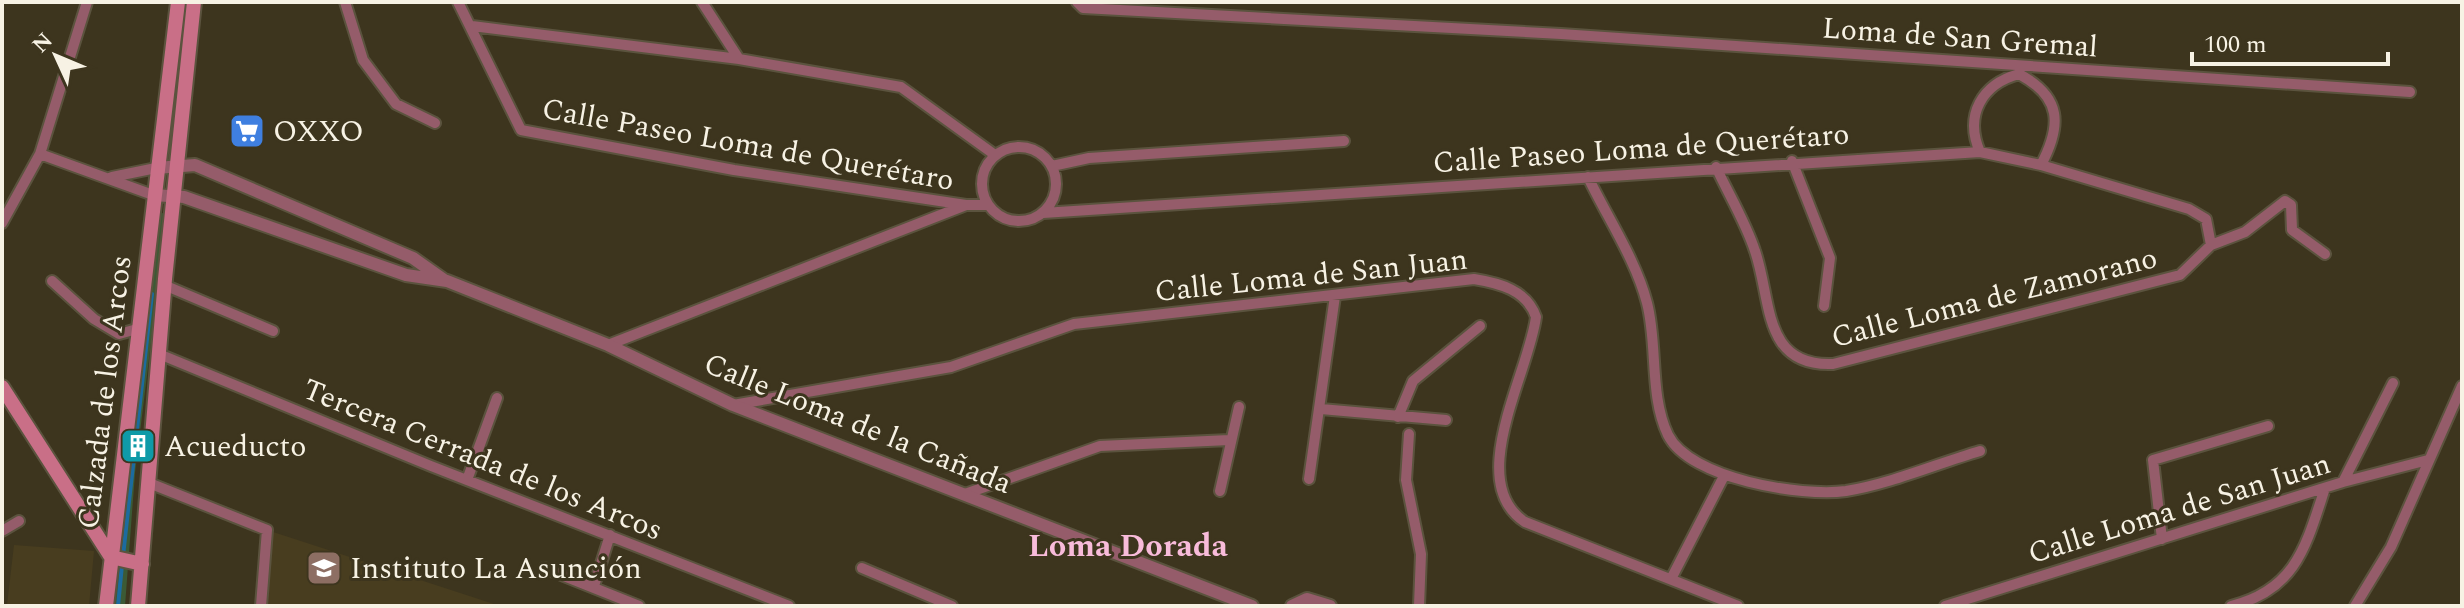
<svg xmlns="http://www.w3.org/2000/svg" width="2464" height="608" viewBox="0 0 2464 608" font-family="Spectral,serif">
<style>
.built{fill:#483d1f}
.green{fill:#3c5a35}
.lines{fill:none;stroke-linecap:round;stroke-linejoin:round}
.stream{stroke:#1c6b9f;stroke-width:4}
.minor-casing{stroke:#5b533e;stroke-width:14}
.tertiary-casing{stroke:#5b533e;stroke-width:16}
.secondary-casing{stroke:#5b533e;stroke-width:18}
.minor{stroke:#955c6a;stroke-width:10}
.tertiary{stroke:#955c6a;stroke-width:12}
.secondary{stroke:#c96f87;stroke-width:14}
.labels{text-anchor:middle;stroke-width:6;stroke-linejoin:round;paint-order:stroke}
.street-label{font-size:30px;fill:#f7f2e4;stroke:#3d351e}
.poi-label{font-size:30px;fill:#f7f2e4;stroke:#3d351e;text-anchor:start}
.neighbourhood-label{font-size:32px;font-weight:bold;fill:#f8bbda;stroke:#3d351e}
</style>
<rect width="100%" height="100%" fill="#3d351e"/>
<!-- built -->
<path class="built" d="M 267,530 L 500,606 L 264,606 Z
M 14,545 L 94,551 L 89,606 L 7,605 Z"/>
<!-- green -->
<path class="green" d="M 167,212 L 135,473 L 125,606 L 107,606 L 154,215 Z"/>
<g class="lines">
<!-- stream -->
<path class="stream" d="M 123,556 L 152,294
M 118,606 L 122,565"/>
<defs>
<path id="minor" d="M 345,2 L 363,60 L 396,104 L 435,123
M 458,2 L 521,130 L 734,170 L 966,205
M 702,2 L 739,59
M 1077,2 L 1083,8 L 1561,34 L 2410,92
M 472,26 L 739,59 L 901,87 L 995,155
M982 184a37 37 0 1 1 74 0a37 37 0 1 1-74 0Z
M 1980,152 C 1964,115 1982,84 2019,74 C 2062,97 2062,125 2041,165
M 40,154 L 153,195
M 1792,161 L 1830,258 L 1824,306
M 1052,166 L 1089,158 L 1344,141
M 1716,167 C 1729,195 1746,223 1755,251 C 1772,300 1762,367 1833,364 L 2180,275 L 2211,245
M 112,177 L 156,168
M 1588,177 C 1607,217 1636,260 1647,303 C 1658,345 1649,395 1668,435 C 1690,479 1801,497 1846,491 C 1890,484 1936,464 1980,451
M 1043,213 L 1980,152 L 2041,165 L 2189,209 L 2206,219 L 2211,245
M 2,223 L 40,154 L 87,2
M 2211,245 L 2245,232 L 2285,201 L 2291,205 L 2292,230 L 2325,254
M 52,281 L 94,319 L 119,334 L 137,329
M 164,285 L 273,331
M 608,345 L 966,205 L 988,205
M 159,354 L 431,466 L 789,606
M 733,405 L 951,367 L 1074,324 L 1474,279 C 1499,283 1527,290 1536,317 C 1529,373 1464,482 1525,522 L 1738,606
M 1321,409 L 1446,420
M 1398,417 L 1413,381 L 1480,326
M 1409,434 L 1406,480 L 1421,554 L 1419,606
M 1309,479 L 1335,296
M 467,480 L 497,398
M 2343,482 L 2393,383
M 149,483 L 267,530 L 261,606
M 1220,491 L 1239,407
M 965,494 L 1100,446 L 1229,440
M 2,531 L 19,521
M 2162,539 L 2153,460 L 2268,426
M 544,568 L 639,606
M 862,568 L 952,606
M 1671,579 L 1724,476
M 594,586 L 610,535
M 1945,606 L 2343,482 L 2428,460
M 2231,606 C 2296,590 2306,546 2325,488
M 2355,606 L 2391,547 L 2462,386"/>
<path id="tertiary" d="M 156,168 L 195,165 L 413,258 L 444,280
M 153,195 L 184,197 L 406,275 L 447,281 L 608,345 L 733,405 L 1252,606
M 1292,606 L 1307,599 L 1330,606"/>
<path id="secondary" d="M 2,387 L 111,557
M 111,557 L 142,564
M 106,606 L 178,2
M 138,606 L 165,279 L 194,2"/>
</defs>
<!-- minor casing -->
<use href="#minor" class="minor-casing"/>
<!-- tertiary casing -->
<use href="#tertiary" class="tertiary-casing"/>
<!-- secondary casing -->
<use href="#secondary" class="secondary-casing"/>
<!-- minor -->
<use href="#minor" class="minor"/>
<!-- tertiary -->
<use href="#tertiary" class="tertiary"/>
<!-- secondary -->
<use href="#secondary" class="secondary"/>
</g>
<!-- icons -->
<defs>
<symbol id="supermarket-square" viewBox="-11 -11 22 22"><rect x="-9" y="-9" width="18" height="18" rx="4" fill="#3f7fe0" stroke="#3d351e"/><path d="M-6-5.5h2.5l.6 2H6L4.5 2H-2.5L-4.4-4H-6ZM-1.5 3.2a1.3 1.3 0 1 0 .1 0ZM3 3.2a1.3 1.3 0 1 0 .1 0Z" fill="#fff"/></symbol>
<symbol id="building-square" viewBox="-11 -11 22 22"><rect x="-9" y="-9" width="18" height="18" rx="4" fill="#0f9aa8" stroke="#3d351e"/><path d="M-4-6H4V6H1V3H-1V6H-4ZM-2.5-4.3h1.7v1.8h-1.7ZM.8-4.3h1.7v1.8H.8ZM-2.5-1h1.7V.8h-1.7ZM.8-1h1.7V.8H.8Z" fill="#fff"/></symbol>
<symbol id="school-square" viewBox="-11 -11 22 22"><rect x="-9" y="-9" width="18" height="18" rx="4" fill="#8d6e63" stroke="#3d351e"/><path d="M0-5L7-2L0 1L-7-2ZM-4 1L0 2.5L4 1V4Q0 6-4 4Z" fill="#fff"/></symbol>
</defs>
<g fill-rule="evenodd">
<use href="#supermarket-square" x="227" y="111" width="40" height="40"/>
<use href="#building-square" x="118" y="426" width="40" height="40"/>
<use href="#school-square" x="304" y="548" width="40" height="40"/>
</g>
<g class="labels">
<!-- street labels -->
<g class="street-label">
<text transform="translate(1960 37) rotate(4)" y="10">Loma de San Gremal</text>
<text transform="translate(748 144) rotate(10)" y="10">Calle Paseo Loma de Querétaro</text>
<text transform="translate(1641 148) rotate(-4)" y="10">Calle Paseo Loma de Querétaro</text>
<text transform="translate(1311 275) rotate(-6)" y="10">Calle Loma de San Juan</text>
<text transform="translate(1994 297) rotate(-14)" y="10">Calle Loma de Zamorano</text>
<text transform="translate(104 392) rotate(-83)" y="10">Calzada de los Arcos</text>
<text transform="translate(858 423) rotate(22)" y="10">Calle Loma de la Cañada</text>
<text transform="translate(483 459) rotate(22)" y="10">Tercera Cerrada de los Arcos</text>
<text transform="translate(2179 508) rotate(-17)" y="10">Calle Loma de San Juan</text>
</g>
<!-- poi labels -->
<g class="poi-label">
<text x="273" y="141">OXXO</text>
<text x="164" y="456">Acueducto</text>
<text x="350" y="578">Instituto La Asunción</text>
</g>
<!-- neighbourhood labels -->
<g class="neighbourhood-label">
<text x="1128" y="556">Loma Dorada</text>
</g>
</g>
<!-- border -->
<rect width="2464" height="608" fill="none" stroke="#f7f2e4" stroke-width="8"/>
<!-- north arrow -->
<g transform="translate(56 56) rotate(314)" stroke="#3d351e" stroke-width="6" paint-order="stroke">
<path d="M0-6L14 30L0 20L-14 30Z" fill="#f7f2e4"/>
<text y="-12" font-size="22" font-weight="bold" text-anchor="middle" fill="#f7f2e4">N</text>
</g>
<!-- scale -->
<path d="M2192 52v12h196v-12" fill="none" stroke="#f7f2e4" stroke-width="4"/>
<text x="2204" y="52" font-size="24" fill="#f7f2e4" stroke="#3d351e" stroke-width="6" paint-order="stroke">100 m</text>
</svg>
